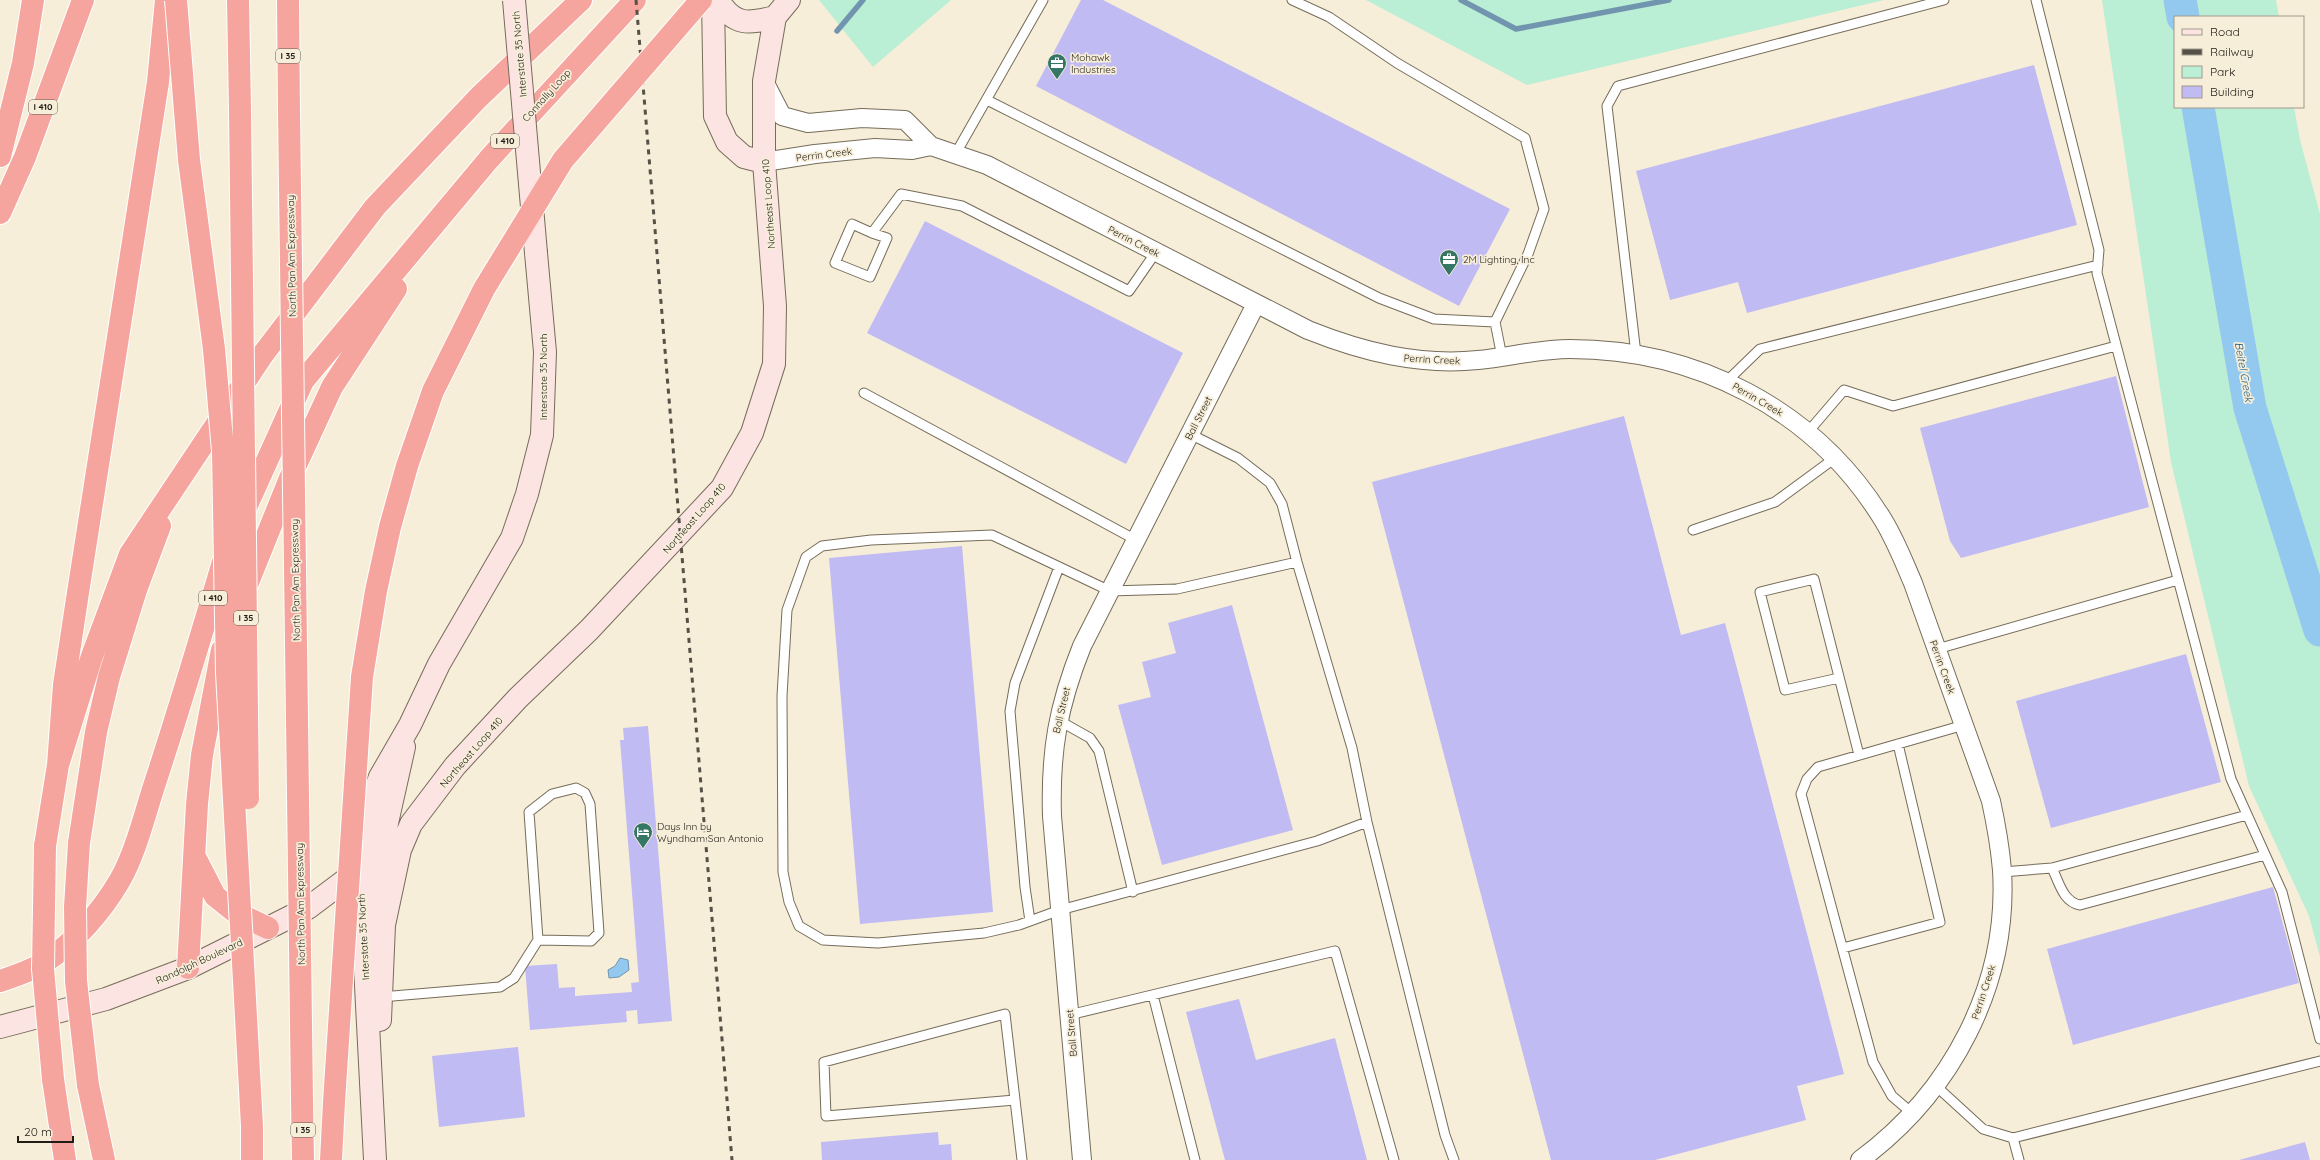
<svg xmlns="http://www.w3.org/2000/svg" width="2320" height="1160" viewBox="0 0 2320 1160" font-family="Quicksand,sans-serif">
<style>
.green{fill:#baeed5}
.water{fill:#94c9ef;stroke:#7195ae}
.lines{fill:none;stroke-linecap:round;stroke-linejoin:round}
.stream{stroke:#7195ae;stroke-width:5.5}
.river{stroke:#94c9ef;stroke-width:33}
.building{fill:#c0bbf2}
.lane-casing{stroke:#756c5a;stroke-width:11}
.street-casing{stroke:#756c5a;stroke-width:20}
.secondary-casing{stroke:#756c5a;stroke-width:24}
.highway-casing{stroke:#fff;stroke-width:24}
.lane{stroke:#fff;stroke-width:9}
.street{stroke:#fff;stroke-width:18}
.secondary{stroke:#fce4e2;stroke-width:22}
.highway{stroke:#f6a59e;stroke-width:22}
.rail{stroke:#555146;stroke-width:3;stroke-dasharray:5 5;stroke-linecap:butt}
.secondary-bridge-casing{stroke:#756c5a;stroke-width:24;stroke-linecap:butt}
.highway-bridge-casing{stroke:#fff;stroke-width:24;stroke-linecap:butt}
.secondary-bridge{stroke:#fce4e2;stroke-width:22}
.highway-bridge{stroke:#f6a59e;stroke-width:22}
.labels{text-anchor:middle;stroke-width:3.5;stroke-linejoin:round;paint-order:stroke}
.shield{fill:#f7eed9;stroke:#605c50;stroke-width:1}
.shield-label{font-size:9px;font-weight:bold;fill:#201d15}
.street-label{font-size:10px;fill:#201d15;stroke:#f7eed9}
.poi-label{font-size:10px;fill:#201d15;stroke:#f7eed9;text-anchor:start}
.water-label{font-size:11px;font-style:italic;fill:#1d5a7f;stroke:#f7eed9}
</style>
<rect width="100%" height="100%" fill="#f7eed9"/>
<!-- green -->
<path class="green" d="M 819,0 L 951,0 L 873,67 Z
M 1366,0 L 1884,0 L 1527,85 Z
M 2102,0 L 2276,0 L 2279,17 L 2175,17 L 2175,107 L 2294,107 L 2300,140 L 2320,214 L 2320,957 L 2309,916 L 2249,786 L 2171,462 Z"/>
<!-- water -->
<path class="water" d="M 620,958 L 628,960 L 629,970 L 619,977 L 609,978 L 608,970 L 615,966 Z"/>
<g class="lines">
<!-- stream -->
<path class="stream" d="M 1461,0 L 1516,29 L 1669,0
M 837,31 L 863,0"/>
<!-- river -->
<path class="river" d="M 2180,0 L 2183,17
M 2198,107 L 2250,408 L 2320,630"/>
</g>
<!-- building -->
<path class="building" d="M 1081,0 L 1103,0 L 1510,209 L 1459,306 L 1036,86 Z
M 2034,65 L 2077,225 L 1747,313 L 1738,282 L 1670,300 L 1636,171 Z
M 925,221 L 1183,353 L 1126,464 L 867,333 Z
M 2116,376 L 2149,507 L 1961,558 L 1950,541 L 1920,428 Z
M 1624,416 L 1681,635 L 1725,623 L 1844,1074 L 1797,1086 L 1806,1120 L 1655,1160 L 1551,1160 L 1372,482 Z
M 962,546 L 993,912 L 860,924 L 829,558 Z
M 1232,605 L 1293,830 L 1162,865 L 1118,705 L 1151,697 L 1142,662 L 1176,653 L 1168,623 Z
M 2186,654 L 2221,782 L 2051,828 L 2016,701 Z
M 648,726 L 672,1021 L 638,1024 L 637,1010 L 626,1011 L 627,1022 L 530,1030 L 525,966 L 557,964 L 559,988 L 575,987 L 575,996 L 632,992 L 631,983 L 639,982 L 620,740 L 624,740 L 623,728 Z
M 2273,887 L 2299,983 L 2073,1045 L 2047,949 Z
M 1239,999 L 1256,1060 L 1335,1038 L 1367,1160 L 1225,1160 L 1186,1012 Z
M 518,1047 L 525,1117 L 439,1127 L 432,1056 Z
M 938,1132 L 939,1145 L 951,1144 L 952,1160 L 822,1160 L 821,1142 Z
M 2305,1142 L 2310,1160 L 2239,1160 Z"/>
<g class="lines">
<defs>
<path id="lane" d="M 1292,0 L 1329,17 L 1397,63 L 1525,138 L 1544,209 L 1528,254 L 1495,322 L 1502,357
M 2036,0 L 2099,250 L 2097,273 L 2231,779 L 2282,892 L 2320,1039
M 987,100 L 1379,298 L 1434,319 L 1495,322
M 956,153 L 1043,0
M 872,233 L 887,238 L 870,277 L 835,263 L 852,224 L 872,233 L 901,194 L 962,206 L 1129,291 L 1156,252
M 1636,354 L 1607,106 L 1618,86 L 1944,0
M 1727,381 L 1760,349 L 2098,265
M 864,393 L 1136,540
M 1808,432 L 1844,390 L 1893,406 L 2116,346
M 1190,434 L 1238,458 L 1270,483 L 1282,504 L 1297,562 L 1352,748 L 1367,822 L 1445,1135 L 1454,1160
M 1693,530 L 1775,502 L 1835,458
M 1297,562 L 1177,589 L 1110,591 L 992,535 L 871,540 L 822,546 L 806,557 L 787,610 L 782,696 L 783,872 L 789,902 L 799,926 L 823,940 L 878,943 L 984,933 L 1019,925 L 1060,910 L 1317,841 L 1367,822
M 1937,649 L 2178,580
M 1839,678 L 1785,690 L 1760,592 L 1814,579 L 1859,755
M 1058,720 L 1090,738 L 1099,751 L 1133,892
M 2052,868 C 2059,882 2063,902 2080,905 L 2265,855
M 2002,872 L 2052,868 L 2247,815
M 1030,921 L 1025,887 L 1010,711 L 1015,683 L 1059,567
M 1843,948 L 1940,922 L 1898,744
M 1153,995 L 1195,1160
M 381,997 L 500,987 L 514,978 L 538,940 L 529,812 L 552,794 L 576,788 L 585,793 L 590,804 L 599,933 L 591,941 L 538,940
M 1069,1015 L 1335,951 L 1394,1160
M 1936,1086 L 1983,1129 L 2013,1138 L 2019,1160
M 1015,1100 L 826,1116 L 824,1062 L 1005,1014 L 1022,1160
M 1913,1114 L 1892,1096 L 1873,1062 L 1801,794 L 1807,779 L 1818,767 L 1964,725
M 2013,1138 L 2320,1061"/>
<path id="street" d="M 764,81 L 782,116 L 808,123 L 862,118 L 905,120 L 931,146
M 764,162 L 815,154 L 875,148 L 912,150 L 931,146 L 987,165 L 1308,330 C 1363,352 1419,366 1478,360 C 1509,357 1539,349 1570,349 C 1696,349 1813,409 1880,515 C 1894,536 1903,560 1913,583 L 1991,801 C 1996,824 2000,847 2002,870 C 2009,985 1951,1093 1860,1160
M 1082,1160 L 1052,816 C 1050,751 1058,706 1082,646 L 1256,304"/>
<path id="secondary" d="M 713,0 L 715,116 L 727,142 L 744,157 L 764,162
M 718,0 C 734,26 748,24 775,17
M 384,925 L 400,850 L 411,824 L 455,766 L 518,698 L 589,630 L 722,488 L 752,433 L 774,364 L 775,306 L 764,162 L 764,81 L 775,17 L 789,0
M 380,1020 L 384,925 L 378,891 L 387,823 L 404,747
M 0,1027 L 106,999 L 188,968 L 308,908 L 360,869
M 375,1160 L 360,869 L 369,806 L 380,777 L 410,725 L 439,664 L 512,538 L 527,494 L 542,435 L 545,352 L 536,253"/>
<path id="highway" d="M 238,0 L 240,109
M 288,0 L 289,111
M 0,156 L 23,63 L 33,0
M 0,213 L 25,157 L 83,0
M 243,514 L 303,381 L 489,159 L 635,0
M 245,590 L 290,478 L 332,387 L 396,289
M 58,765 L 92,656 L 130,554 L 264,353 L 375,207 L 478,98 L 581,0
M 79,843 L 96,732 L 109,677 L 136,590 L 160,526
M 45,846 L 58,765 L 64,685 L 77,599 L 158,82 L 166,0
M 195,857 L 215,896 L 235,912 L 268,928
M 188,968 L 197,804 L 202,755 L 222,650
M 0,981 C 15,976 31,971 45,962 C 75,942 102,911 120,880 C 136,852 145,813 155,783 C 179,710 201,636 223,562
M 53,1079 L 65,1160
M 88,1085 L 104,1160
M 302,1100 L 303,1160
M 252,1126 L 252,1160
M 331,1160 L 334,1102"/>
</defs>
<!-- lane casing -->
<use href="#lane" class="lane-casing"/>
<!-- street casing -->
<use href="#street" class="street-casing"/>
<!-- secondary casing -->
<use href="#secondary" class="secondary-casing"/>
<!-- highway casing -->
<use href="#highway" class="highway-casing"/>
<!-- lane -->
<use href="#lane" class="lane"/>
<!-- street -->
<use href="#street" class="street"/>
<!-- secondary -->
<use href="#secondary" class="secondary"/>
<!-- highway -->
<use href="#highway" class="highway"/>
<!-- rail -->
<path class="rail" d="M 636,0 L 732,1160"/>
<defs>
<path id="secondary-bridge" d="M 514,0 L 536,253"/>
<path id="highway-bridge" d="M 176,0 L 189,160 L 214,349 L 223,451 L 227,673 L 252,1126
M 240,109 L 248,798
M 289,111 L 302,1100
M 79,843 L 75,907 L 76,981 L 88,1085
M 45,846 L 43,969 L 53,1079
M 334,1102 L 362,677 L 376,591 L 390,527 L 407,466 L 433,391 L 484,289 L 563,160 L 701,0"/>
</defs>
<!-- secondary-bridge casing -->
<use href="#secondary-bridge" class="secondary-bridge-casing"/>
<!-- highway-bridge casing -->
<use href="#highway-bridge" class="highway-bridge-casing"/>
<!-- secondary-bridge -->
<use href="#secondary-bridge" class="secondary-bridge"/>
<!-- highway-bridge -->
<use href="#highway-bridge" class="highway-bridge"/>
</g>
<!-- icons -->
<defs>
<symbol id="office-pin" viewBox="-11 -11 22 30"><path d="M0 17L-7.5 6A9.5 9.5 0 1 1 7.5 6Z" fill="#367665" stroke="#f7eed9"/><path d="M-6-3h4V-5.5h4V-3h4V5H-6ZM-1-4.5V-3h2v-1.5ZM-6 0V1H6V0Z" fill="#fff"/></symbol>
<symbol id="hotel-pin" viewBox="-11 -11 22 30"><path d="M0 17L-7.5 6A9.5 9.5 0 1 1 7.5 6Z" fill="#367665" stroke="#f7eed9"/><path d="M-6-4.5h1.5V1H6V5H4.5V3h-9V5H-6ZM-4 0a1.8 1.8 0 1 1 3.6 0ZM.5 0V-2.5h3Q6-2.5 6 0Z" fill="#fff"/></symbol>
</defs>
<g fill-rule="evenodd">
<use href="#office-pin" x="1046" y="52" width="22" height="30"/>
<use href="#office-pin" x="1438" y="248" width="22" height="30"/>
<use href="#hotel-pin" x="632" y="821" width="22" height="30"/>
</g>
<g class="labels">
<!-- shield labels -->
<g class="shield">
<rect x="276" y="49" width="24" height="14" rx="3"/>
<rect x="29" y="100" width="28" height="14" rx="3"/>
<rect x="491" y="134" width="28" height="14" rx="3"/>
<rect x="199" y="591" width="28" height="14" rx="3"/>
<rect x="234" y="611" width="24" height="14" rx="3"/>
<rect x="291" y="1123" width="24" height="14" rx="3"/>
</g>
<g class="shield-label">
<text x="288" y="59">I 35</text>
<text x="43" y="110">I 410</text>
<text x="505" y="144">I 410</text>
<text x="213" y="601">I 410</text>
<text x="246" y="621">I 35</text>
<text x="303" y="1133">I 35</text>
</g>
<!-- street labels -->
<g class="street-label">
<text transform="translate(519 54) rotate(-95)" y="4">Interstate 35 North</text>
<text transform="translate(546 95) rotate(-48)" y="4">Connally Loop</text>
<text transform="translate(824 154) rotate(-7)" y="4">Perrin Creek</text>
<text transform="translate(768 204) rotate(-94)" y="4">Northeast Loop 410</text>
<text transform="translate(1134 241) rotate(27)" y="4">Perrin Creek</text>
<text transform="translate(291 256) rotate(-91)" y="4">North Pan Am Expressway</text>
<text transform="translate(1432 359) rotate(3)" y="4">Perrin Creek</text>
<text transform="translate(543 377) rotate(-90)" y="4">Interstate 35 North</text>
<text transform="translate(1758 399) rotate(30)" y="4">Perrin Creek</text>
<text transform="translate(1198 418) rotate(-63)" y="4">Ball Street</text>
<text transform="translate(694 518) rotate(-49)" y="4">Northeast Loop 410</text>
<text transform="translate(295 580) rotate(-91)" y="4">North Pan Am Expressway</text>
<text transform="translate(1943 667) rotate(70)" y="4">Perrin Creek</text>
<text transform="translate(1061 710) rotate(-77)" y="4">Ball Street</text>
<text transform="translate(471 752) rotate(-49)" y="4">Northeast Loop 410</text>
<text transform="translate(300 904) rotate(-91)" y="4">North Pan Am Expressway</text>
<text transform="translate(363 937) rotate(-93)" y="4">Interstate 35 North</text>
<text transform="translate(199 961) rotate(-25)" y="4">Randolph Boulevard</text>
<text transform="translate(1983 992) rotate(-72)" y="4">Perrin Creek</text>
<text transform="translate(1071 1033) rotate(-95)" y="4">Ball Street</text>
</g>
<!-- poi labels -->
<g class="poi-label">
<text x="1071" y="61">Mohawk<tspan x="1071" dy="12">Industries</tspan></text>
<text x="1463" y="263">2M Lighting, Inc</text>
<text x="657" y="830">Days Inn by<tspan x="657" dy="12">Wyndham San Antonio</tspan></text>
</g>
<!-- water labels -->
<g class="water-label">
<text transform="translate(2244 372) rotate(80)" y="4">Beitel Creek</text>
</g>
</g>
<!-- legend -->
<rect x="2174" y="16" width="130" height="92" fill="#f7eed9" stroke="#a19a8b"/>
<rect x="2182" y="29" width="20" height="6" fill="#fce4e2" stroke="#a19a8b"/>
<text x="2210" y="36" font-size="12" fill="#201d15">Road</text>
<rect x="2182" y="49" width="20" height="6" fill="#555146" stroke="#a19a8b"/>
<text x="2210" y="56" font-size="12" fill="#201d15">Railway</text>
<rect x="2182" y="66" width="20" height="12" fill="#baeed5" stroke="#a19a8b"/>
<text x="2210" y="76" font-size="12" fill="#201d15">Park</text>
<rect x="2182" y="86" width="20" height="12" fill="#c0bbf2" stroke="#a19a8b"/>
<text x="2210" y="96" font-size="12" fill="#201d15">Building</text>
<!-- scale -->
<path d="M18 1136v6h55v-6" fill="none" stroke="#201d15" stroke-width="2"/>
<text x="24" y="1136" font-size="12" fill="#201d15" stroke="#f7eed9" stroke-width="3" paint-order="stroke">20 m</text>
</svg>
